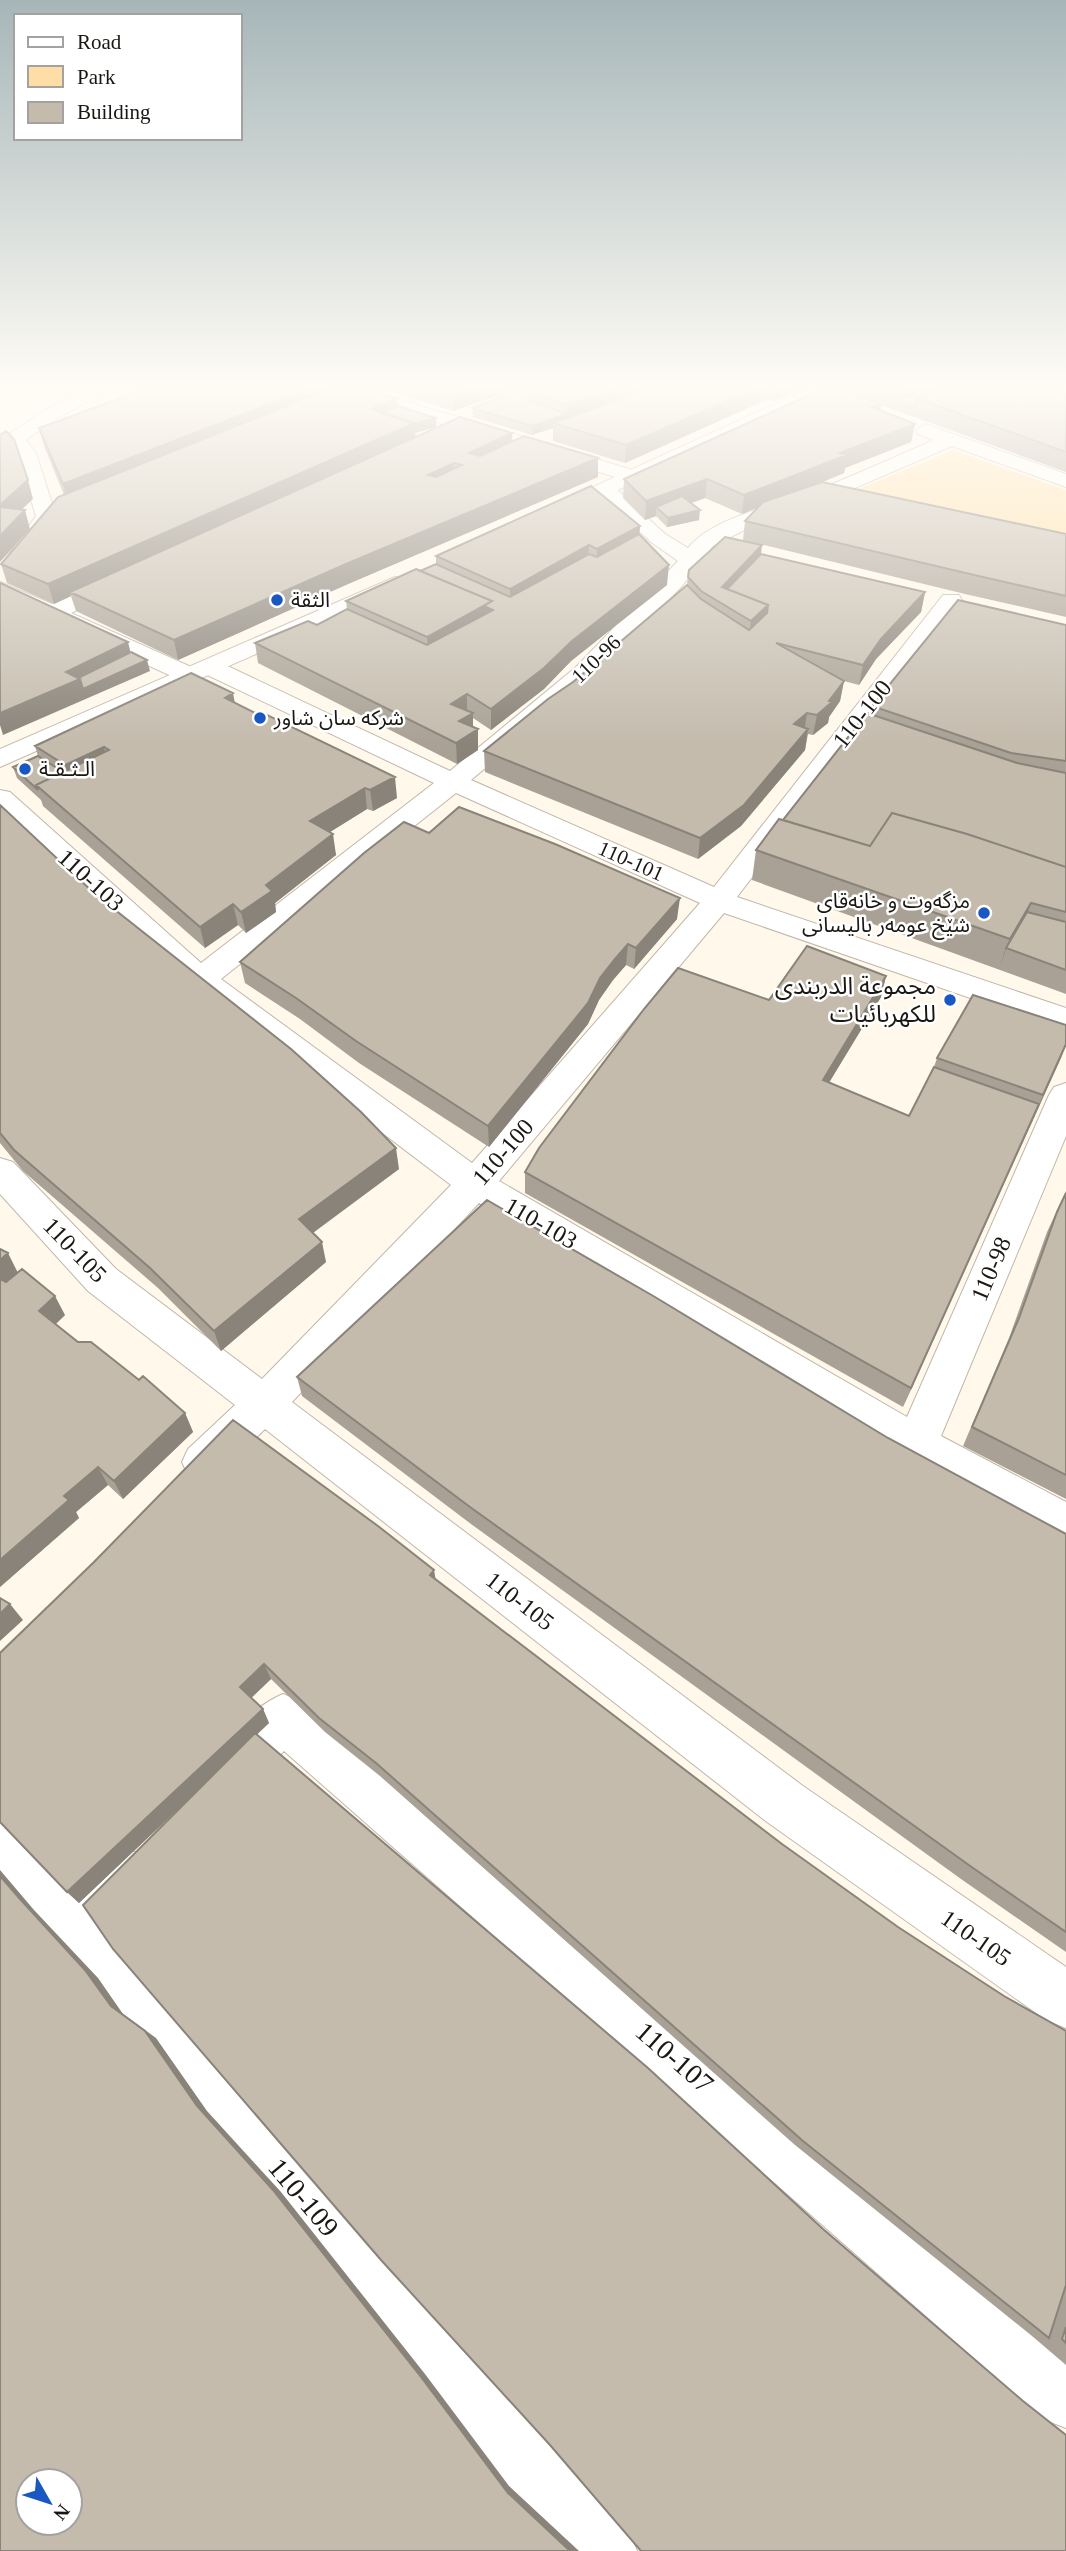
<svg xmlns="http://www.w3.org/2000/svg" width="1066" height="2551" viewBox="0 0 1066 2551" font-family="'Times New Roman','Noto Sans Arabic',serif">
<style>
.green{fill:#fedea6}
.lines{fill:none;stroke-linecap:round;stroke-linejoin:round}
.minor-casing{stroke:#c0b7a9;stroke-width:2}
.major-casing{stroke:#c0b7a9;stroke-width:2}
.minor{fill:#fff;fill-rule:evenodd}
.major{fill:#fff;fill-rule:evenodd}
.wall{fill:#a9a195}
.shaded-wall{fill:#898379}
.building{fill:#c4bbad;stroke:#898379;stroke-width:2;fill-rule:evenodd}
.poi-dot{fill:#1957c3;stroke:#fff;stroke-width:2.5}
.labels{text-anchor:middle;stroke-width:5;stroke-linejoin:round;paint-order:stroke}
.far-poi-label{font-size:21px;fill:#1a1712;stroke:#fff;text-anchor:start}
.far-street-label{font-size:21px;fill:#1a1712;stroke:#fff}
.street-label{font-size:24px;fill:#1a1712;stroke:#fff}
.poi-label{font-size:24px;fill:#1a1712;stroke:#fff;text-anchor:end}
.near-street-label{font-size:28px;fill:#1a1712;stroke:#fff}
</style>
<rect width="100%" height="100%" fill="#fff8eb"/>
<!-- green -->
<path class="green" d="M 953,450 L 1066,490 L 1066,538 L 846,494 Z"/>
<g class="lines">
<defs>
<path id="minor" d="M 90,388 L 112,388 L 59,417 L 26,440 L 36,453 L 56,516 L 26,562 L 10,562 L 7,557 L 36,516 L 16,453 L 13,449 L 0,455 L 0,440 L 47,409 Z
M 335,388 L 362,388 L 639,472 L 642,476 L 639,480 L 625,480 L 338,392 Z
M 925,424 L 1066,474 L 1066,487 L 952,446 L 827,500 L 756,524 L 713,546 L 682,586 L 594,677 L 471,780 L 714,887 L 943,595 L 959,595 L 962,600 L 959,605 L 737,897 L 1066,1008 L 1066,1031 L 724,913 L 499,1181 L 907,1417 L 1049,1095 L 1054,1087 L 1066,1083 L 1066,1136 L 941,1436 L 1066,1502 L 1066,1545 L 1050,1539 L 901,1457 L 479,1203 L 292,1402 L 803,1786 L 1066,1967 L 1066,2028 L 1046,2020 L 767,1822 L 265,1429 L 218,1475 L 203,1481 L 188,1475 L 182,1462 L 188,1449 L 235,1405 L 88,1291 L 0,1194 L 0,1158 L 13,1162 L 116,1269 L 262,1379 L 451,1185 L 189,986 L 0,813 L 0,790 L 10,792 L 201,963 L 434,783 L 201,672 L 198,667 L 201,662 L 210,660 L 219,662 L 450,771 L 576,667 L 678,561 L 651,542 L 598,493 L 595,489 L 598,485 L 612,485 L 665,534 L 688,548 C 714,516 776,506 815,491 C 855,475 895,457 934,440 L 918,434 L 916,430 ZM 456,793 L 700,903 L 472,1163 L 221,979 Z
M 120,575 L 128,577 L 131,582 L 128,587 L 71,613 L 200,671 L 203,676 L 200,681 L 191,683 L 182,681 L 0,597 L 0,582 L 52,604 Z
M 283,1694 L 300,1701 L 1066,2354 L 1066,2428 L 1043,2419 L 284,1751 L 242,1794 L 224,1801 L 206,1794 L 199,1776 C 211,1747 254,1706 283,1694 Z
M 0,1820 L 18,1828 L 74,1886 L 105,1855 L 124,1848 L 143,1855 L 150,1874 L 143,1893 L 110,1925 L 627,2527 L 637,2551 L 559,2551 L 54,1943 L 0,1884 Z"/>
<path id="major" d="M 810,388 L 833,388 L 830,392 L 559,517 L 545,517 L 542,513 L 545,509 Z
M 395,577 L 403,579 L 406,584 L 403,589 L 0,767 L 0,749 Z"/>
</defs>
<!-- minor casing -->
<use href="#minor" class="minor-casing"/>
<!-- major casing -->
<use href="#major" class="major-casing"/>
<!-- minor -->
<use href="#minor" class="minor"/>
<!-- major -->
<use href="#major" class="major"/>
</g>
<!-- wall -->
<path class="wall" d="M 380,388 L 514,388 L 508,390 L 508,392 L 453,411 Z
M 526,388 L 802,388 L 773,401 L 768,399 L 625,463 L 553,441 L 553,428 L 532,435 L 473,417 L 472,408 Z
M 853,388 L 1048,388 L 1066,394 L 1066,472 L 881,405 L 880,410 L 915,424 L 911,442 L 845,468 L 844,473 L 823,482 L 1066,534 L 1066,617 L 965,594 L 743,540 L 745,521 L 758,507 L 742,514 L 705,498 L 691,503 L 699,520 L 667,527 L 656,516 L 645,520 L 623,498 L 624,479 L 852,394 Z
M 397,398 L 398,406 L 436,427 L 415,433 L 416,437 L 513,441 L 598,477 L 348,584 L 178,660 L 76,611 L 71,596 L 54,604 L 7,583 L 1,564 L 64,495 L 44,446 L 39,428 Z
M 640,526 L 639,534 L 667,585 L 571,661 L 544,689 L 491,730 L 473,718 L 473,727 L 478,729 L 478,750 L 457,764 L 258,663 L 255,643 L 317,625 L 347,609 L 346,601 L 436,564 L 436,556 Z
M 761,554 L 925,592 L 921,612 L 876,659 L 859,685 L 844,681 L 840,701 L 829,717 L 828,723 L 813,735 L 808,734 L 805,750 L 741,826 L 698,859 L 485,772 L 484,751 L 573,682 L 687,585 L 688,577 Z
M 1066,625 L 1066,994 L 752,880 L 756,850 L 783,820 L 870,714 L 872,706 Z
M 235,702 L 397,798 L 373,811 L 367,809 L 330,832 L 336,855 L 275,903 L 276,912 L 246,933 L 238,925 L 205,948 L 43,806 L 41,800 L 17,778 L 13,767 L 38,756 L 35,746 Z
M 0,805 L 95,894 L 399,1169 L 313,1233 L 326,1262 L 221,1351 L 158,1288 L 23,1171 L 0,1143 Z
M 429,833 L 677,919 L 634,969 L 626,965 L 613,980 L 599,1000 L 588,1024 L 489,1147 L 359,1063 L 300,1019 L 245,983 L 240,962 Z
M 886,976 L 881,997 L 829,1082 L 909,1116 L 934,1067 L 937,1058 L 1066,1045 L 903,1407 L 525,1193 L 525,1172 L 769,1000 Z
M 1066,1191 L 1066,1499 L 963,1446 L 1009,1338 L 1047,1232 Z
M 18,1273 L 65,1315 L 56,1324 L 78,1342 L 139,1380 L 185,1413 L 193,1432 L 123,1499 L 108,1485 L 76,1512 L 79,1518 L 0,1587 Z
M 297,1377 L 888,1438 L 1066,1534 L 1066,1952 L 961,1879 L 471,1524 L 302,1396 Z
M 436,1580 L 782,1844 L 898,1927 L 1004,1996 L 1066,2031 L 1066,2365 L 1032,2336 L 795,2145 L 380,1776 L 325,1732 L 271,1679 L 251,1698 L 263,1709 L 269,1723 L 79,1903 L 67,1892 L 0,1653 Z"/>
<!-- shaded-wall -->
<path class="shaded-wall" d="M 310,388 L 335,388 L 68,502 L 63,484 Z
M 469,388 L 514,388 L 508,390 L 508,392 L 453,411 L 453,393 Z
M 663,388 L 567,423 L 567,405 L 616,389 Z
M 757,388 L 769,388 L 768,399 L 625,463 L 626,445 Z
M 774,388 L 802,388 L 773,401 Z
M 912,388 L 937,388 L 916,398 L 897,401 L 898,392 Z
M 397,398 L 398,415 L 384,422 L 370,409 Z
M 881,404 L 878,421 L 872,407 Z
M 567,414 L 567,423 L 553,423 L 553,428 L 532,435 L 532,426 Z
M 436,418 L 436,427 L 415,433 L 416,441 L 70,592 L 71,596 L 54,604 L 48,584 L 415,423 Z
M 915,424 L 911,442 L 845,468 L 844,473 L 742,514 L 744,495 L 840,453 Z
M 512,433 L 513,451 L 470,471 L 469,453 Z
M 598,458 L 598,477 L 348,584 L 178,660 L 174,640 L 346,564 Z
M 454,463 L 454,481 L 429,493 L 428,475 Z
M 707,479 L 705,498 L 663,513 L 656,507 L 656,516 L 645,520 L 646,501 Z
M 28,480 L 33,499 L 4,526 L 0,514 L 0,505 Z
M 25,510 L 30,529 L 0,562 L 0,536 Z
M 700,510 L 699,520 L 667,527 L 668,518 Z
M 640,526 L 638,553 L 596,576 L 597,549 Z
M 589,545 L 588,573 L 511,617 L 510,589 Z
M 762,545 L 759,573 L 733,600 L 722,587 Z
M 669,565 L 667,585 L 571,661 L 544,689 L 491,730 L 491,709 L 572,641 Z
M 925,592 L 921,612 L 876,659 L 859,685 L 863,665 L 881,639 Z
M 492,601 L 493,630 L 429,665 L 427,637 Z
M 768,605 L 764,633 L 747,650 L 751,621 Z
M 128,642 L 133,662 L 147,660 L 150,671 L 3,735 L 0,725 L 0,713 L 66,672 Z
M 844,681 L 840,701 L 829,717 L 828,723 L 813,735 L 817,715 L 829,701 Z
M 233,693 L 237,714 L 225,698 Z
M 467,694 L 467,715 L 451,704 Z
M 473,713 L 473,732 L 478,729 L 478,750 L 457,764 L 456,743 L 459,721 Z
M 807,713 L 804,733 L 794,724 Z
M 808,729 L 805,750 L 741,826 L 698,859 L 700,838 Z
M 104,747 L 109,768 L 72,786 L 65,765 Z
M 395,777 L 397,798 L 373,811 L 370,790 Z
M 365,788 L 367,809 L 314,842 L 310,821 Z
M 333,834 L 336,855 L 275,903 L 276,912 L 246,933 L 241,912 L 266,885 Z
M 680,898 L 677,919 L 634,969 L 636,948 Z
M 1031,903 L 1020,933 L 1006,948 L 999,969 L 1010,939 Z
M 233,904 L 238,925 L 205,948 L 200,927 Z
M 628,944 L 626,965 L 613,980 L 599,1000 L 588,1024 L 489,1147 L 488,1126 L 615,959 Z
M 886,976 L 881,997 L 818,1101 L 823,1080 Z
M 1066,1044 L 1061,1058 L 903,1407 L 911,1388 Z
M 396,1148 L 399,1169 L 303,1240 L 299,1219 Z
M 322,1242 L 326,1262 L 221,1351 L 214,1331 Z
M 8,1253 L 18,1273 L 0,1289 L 0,1260 Z
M 55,1296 L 65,1315 L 49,1330 L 39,1311 Z
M 185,1413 L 193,1432 L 123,1499 L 114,1481 Z
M 98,1467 L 108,1485 L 76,1512 L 79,1518 L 0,1587 L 0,1560 L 64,1496 Z
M 434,1570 L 437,1587 L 430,1575 Z
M 10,1604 L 23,1620 L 0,1641 L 0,1614 Z
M 264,1664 L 271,1679 L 247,1702 L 240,1687 Z
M 263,1709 L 269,1723 L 79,1903 L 67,1892 Z
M 0,1870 L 34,1910 L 98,1978 L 123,2014 L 156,2038 L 207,2111 L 281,2192 L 425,2374 L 509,2486 L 579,2551 L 570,2551 L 508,2493 L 197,2106 L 0,1876 Z"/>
<!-- building -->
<path class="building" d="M 148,388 L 310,388 L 63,484 L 39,428 Z
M 332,388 L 365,388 L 397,398 L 370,409 L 415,423 L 48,584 L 1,564 L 58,497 Z
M 434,388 L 469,388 L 453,393 Z
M 526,388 L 537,388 L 528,392 L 528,400 L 567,414 L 532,426 L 472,408 Z
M 537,388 L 614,388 L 616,389 L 567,405 L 528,392 Z
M 614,388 L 640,388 L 616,397 L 616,389 Z
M 649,388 L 757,388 L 626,445 L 553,423 Z
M 825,388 L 834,388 L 881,404 L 872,407 L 915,424 L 840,453 L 847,455 L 744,495 L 707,479 L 646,501 L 624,479 Z
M 885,388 L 912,388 L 898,392 Z
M 935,388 L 942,388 L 916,398 L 914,407 L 897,401 Z
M 944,388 L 1048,388 L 1066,394 L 1066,452 L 916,398 Z
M 398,406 L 436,418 L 415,424 L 382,413 Z
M 460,417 L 512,433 L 469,453 L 480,456 L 524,436 L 598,458 L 346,564 L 174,640 L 70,592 ZM 454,463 L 462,465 L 436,477 L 428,475 Z
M 6,431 L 14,439 L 28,480 L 0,505 L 0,435 Z
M 822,482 L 1066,534 L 1066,596 L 970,574 L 745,521 L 763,502 Z
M 591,486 L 640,526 L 597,549 L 589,545 L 510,589 L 436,556 Z
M 682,496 L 700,510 L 668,518 L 656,507 Z
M 0,507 L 25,510 L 0,536 Z
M 639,534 L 669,565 L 572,641 L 544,668 L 491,709 L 467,694 L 451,704 L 473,713 L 459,721 L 478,729 L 456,743 L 255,643 L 308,621 L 317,625 L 347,609 L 427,645 L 493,610 L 484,606 L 492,601 L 420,571 L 436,564 L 510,597 L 589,554 L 597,557 Z
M 725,537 L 762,545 L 722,587 L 768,605 L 751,621 L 701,591 L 688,577 L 689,570 Z
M 761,554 L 925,592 L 881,639 L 863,665 L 776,643 L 844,681 L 829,701 L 832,702 L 817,715 L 807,713 L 794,724 L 808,729 L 744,805 L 700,838 L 484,751 L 548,699 L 573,682 L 687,585 L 701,599 L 749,630 L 767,613 L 768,605 L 727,589 Z
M 416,569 L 492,601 L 427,637 L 346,601 Z
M 0,583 L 128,642 L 66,672 L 80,679 L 0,713 Z
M 958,600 L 1066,625 L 1066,761 L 1011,753 L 872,706 Z
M 131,652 L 147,660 L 83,689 L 80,679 L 78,678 Z
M 191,673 L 233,693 L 225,698 L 255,713 L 259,711 L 395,777 L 370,790 L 365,788 L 310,821 L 333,834 L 266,885 L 272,891 L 241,912 L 233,904 L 200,927 L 36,785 L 109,750 L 104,747 L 65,765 L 35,746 Z
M 867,713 L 1017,763 L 1066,773 L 1066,867 L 967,834 L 892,813 L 870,846 L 783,820 Z
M 38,756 L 63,772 L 36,785 L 38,790 L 13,767 Z
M 0,805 L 95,894 L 291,1049 L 361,1112 L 396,1148 L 299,1219 L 322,1242 L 214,1331 L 150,1268 L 14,1150 L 0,1133 Z
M 459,807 L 555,844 L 680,898 L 636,948 L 628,944 L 615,959 L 600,978 L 588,1003 L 488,1126 L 356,1041 L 296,998 L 240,962 L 364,853 L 404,822 L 429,833 Z
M 892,813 L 967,834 L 1066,867 L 1066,912 L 1031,903 L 1010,939 L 756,850 L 779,819 L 870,846 Z
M 1027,912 L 1066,922 L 1066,970 L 1006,948 Z
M 807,946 L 886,976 L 823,1080 L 909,1116 L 934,1067 L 1039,1104 L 911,1388 L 525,1172 L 539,1148 L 644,1009 L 678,968 L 769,1000 Z
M 973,995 L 1066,1025 L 1066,1044 L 1043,1095 L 937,1058 Z
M 1066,1193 L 1066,1475 L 972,1427 L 1019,1318 L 1057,1212 Z
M 487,1200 L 655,1297 L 888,1438 L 1066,1534 L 1066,1932 L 973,1868 L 470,1507 L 297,1377 Z
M 0,1249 L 8,1253 L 0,1260 Z
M 22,1269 L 55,1296 L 39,1311 L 78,1342 L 91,1342 L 139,1380 L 143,1376 L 185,1413 L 114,1481 L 98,1467 L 64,1496 L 69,1500 L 0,1560 L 0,1279 L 6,1282 Z
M 233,1420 L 378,1526 L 434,1570 L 430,1575 L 782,1844 L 898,1927 L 1004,1996 L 1066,2031 L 1066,2285 L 1049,2338 L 803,2141 L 376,1763 L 319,1718 L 264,1664 L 240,1687 L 263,1709 L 67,1892 L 0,1822 L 0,1653 L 94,1562 Z
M 0,1598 L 10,1604 L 0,1614 Z
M 255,1733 L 648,2068 L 823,2229 L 1023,2401 L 1066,2435 L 1066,2551 L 641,2551 L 550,2445 L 381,2260 L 113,1949 L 83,1905 Z
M 0,1876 L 20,1899 L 85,1970 L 111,2006 L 145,2031 L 197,2106 L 273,2190 L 421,2377 L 508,2493 L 570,2551 L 0,2551 ZM 28,2481 L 70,2481 L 70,2523 L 28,2523 Z
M 1066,2327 L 1066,2343 L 1062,2339 Z"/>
<!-- sky -->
<linearGradient id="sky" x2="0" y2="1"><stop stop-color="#a6b6b8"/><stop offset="0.52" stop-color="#fffcf6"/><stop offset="1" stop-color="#fffcf6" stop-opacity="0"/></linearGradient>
<rect width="1066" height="745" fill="url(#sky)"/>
<!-- markers -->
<g class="poi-dot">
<circle cx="277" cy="600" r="7"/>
<circle cx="260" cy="718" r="7"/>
<circle cx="25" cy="769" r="7"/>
<circle cx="984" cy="913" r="7"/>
<circle cx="950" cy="1000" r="7"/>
</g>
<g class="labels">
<!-- far-poi labels -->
<g class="far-poi-label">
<text x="291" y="607">الثقة</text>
<text x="274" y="725">شرکە سان شاور</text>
<text x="39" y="776">الـثـقـة</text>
<text x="970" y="908" text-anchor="end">مزگەوت و خانەقای<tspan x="970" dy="24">شێخ عومەر بالیسانی</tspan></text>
</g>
<!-- far-street labels -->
<g class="far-street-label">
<text transform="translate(596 659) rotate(-44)" y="7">110-96</text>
<text transform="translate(631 861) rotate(24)" y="7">110-101</text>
</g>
<!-- street labels -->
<g class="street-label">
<text transform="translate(862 714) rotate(-52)" y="8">110-100</text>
<text transform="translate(91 880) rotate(42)" y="8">110-103</text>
<text transform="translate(503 1152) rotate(-49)" y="8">110-100</text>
<text transform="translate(541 1223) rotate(30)" y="8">110-103</text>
<text transform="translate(75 1250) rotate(46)" y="8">110-105</text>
<text transform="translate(991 1269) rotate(-67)" y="8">110-98</text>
<text transform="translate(520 1601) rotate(38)" y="8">110-105</text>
<text transform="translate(976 1938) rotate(35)" y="8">110-105</text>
</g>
<!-- poi labels -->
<g class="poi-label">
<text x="936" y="994">مجموعة الدربندی<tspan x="936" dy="28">للكهربائیات</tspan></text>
</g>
<!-- near-street labels -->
<g class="near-street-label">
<text transform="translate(675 2057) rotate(41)" y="10">110-107</text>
<text transform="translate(304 2197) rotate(50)" y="10">110-109</text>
</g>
</g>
<!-- legend -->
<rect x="14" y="14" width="228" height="126" fill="#ffffff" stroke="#a3a2a0" stroke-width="2"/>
<rect x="28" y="37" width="35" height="10" fill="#ffffff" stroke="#a3a2a0" stroke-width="2"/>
<text x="77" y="49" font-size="21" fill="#1a1712">Road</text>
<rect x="28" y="66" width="35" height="21" fill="#fedea6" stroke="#a3a2a0" stroke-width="2"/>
<text x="77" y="84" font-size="21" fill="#1a1712">Park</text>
<rect x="28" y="102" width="35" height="21" fill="#c4bbad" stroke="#a3a2a0" stroke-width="2"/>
<text x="77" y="119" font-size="21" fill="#1a1712">Building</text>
<!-- north arrow -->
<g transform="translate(49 2502) rotate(129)"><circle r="33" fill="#ffffff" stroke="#a3a2a0" stroke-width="2"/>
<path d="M0-5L12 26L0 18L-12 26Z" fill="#1957c3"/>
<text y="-10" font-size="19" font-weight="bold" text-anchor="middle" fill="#1a1712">N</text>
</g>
</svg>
